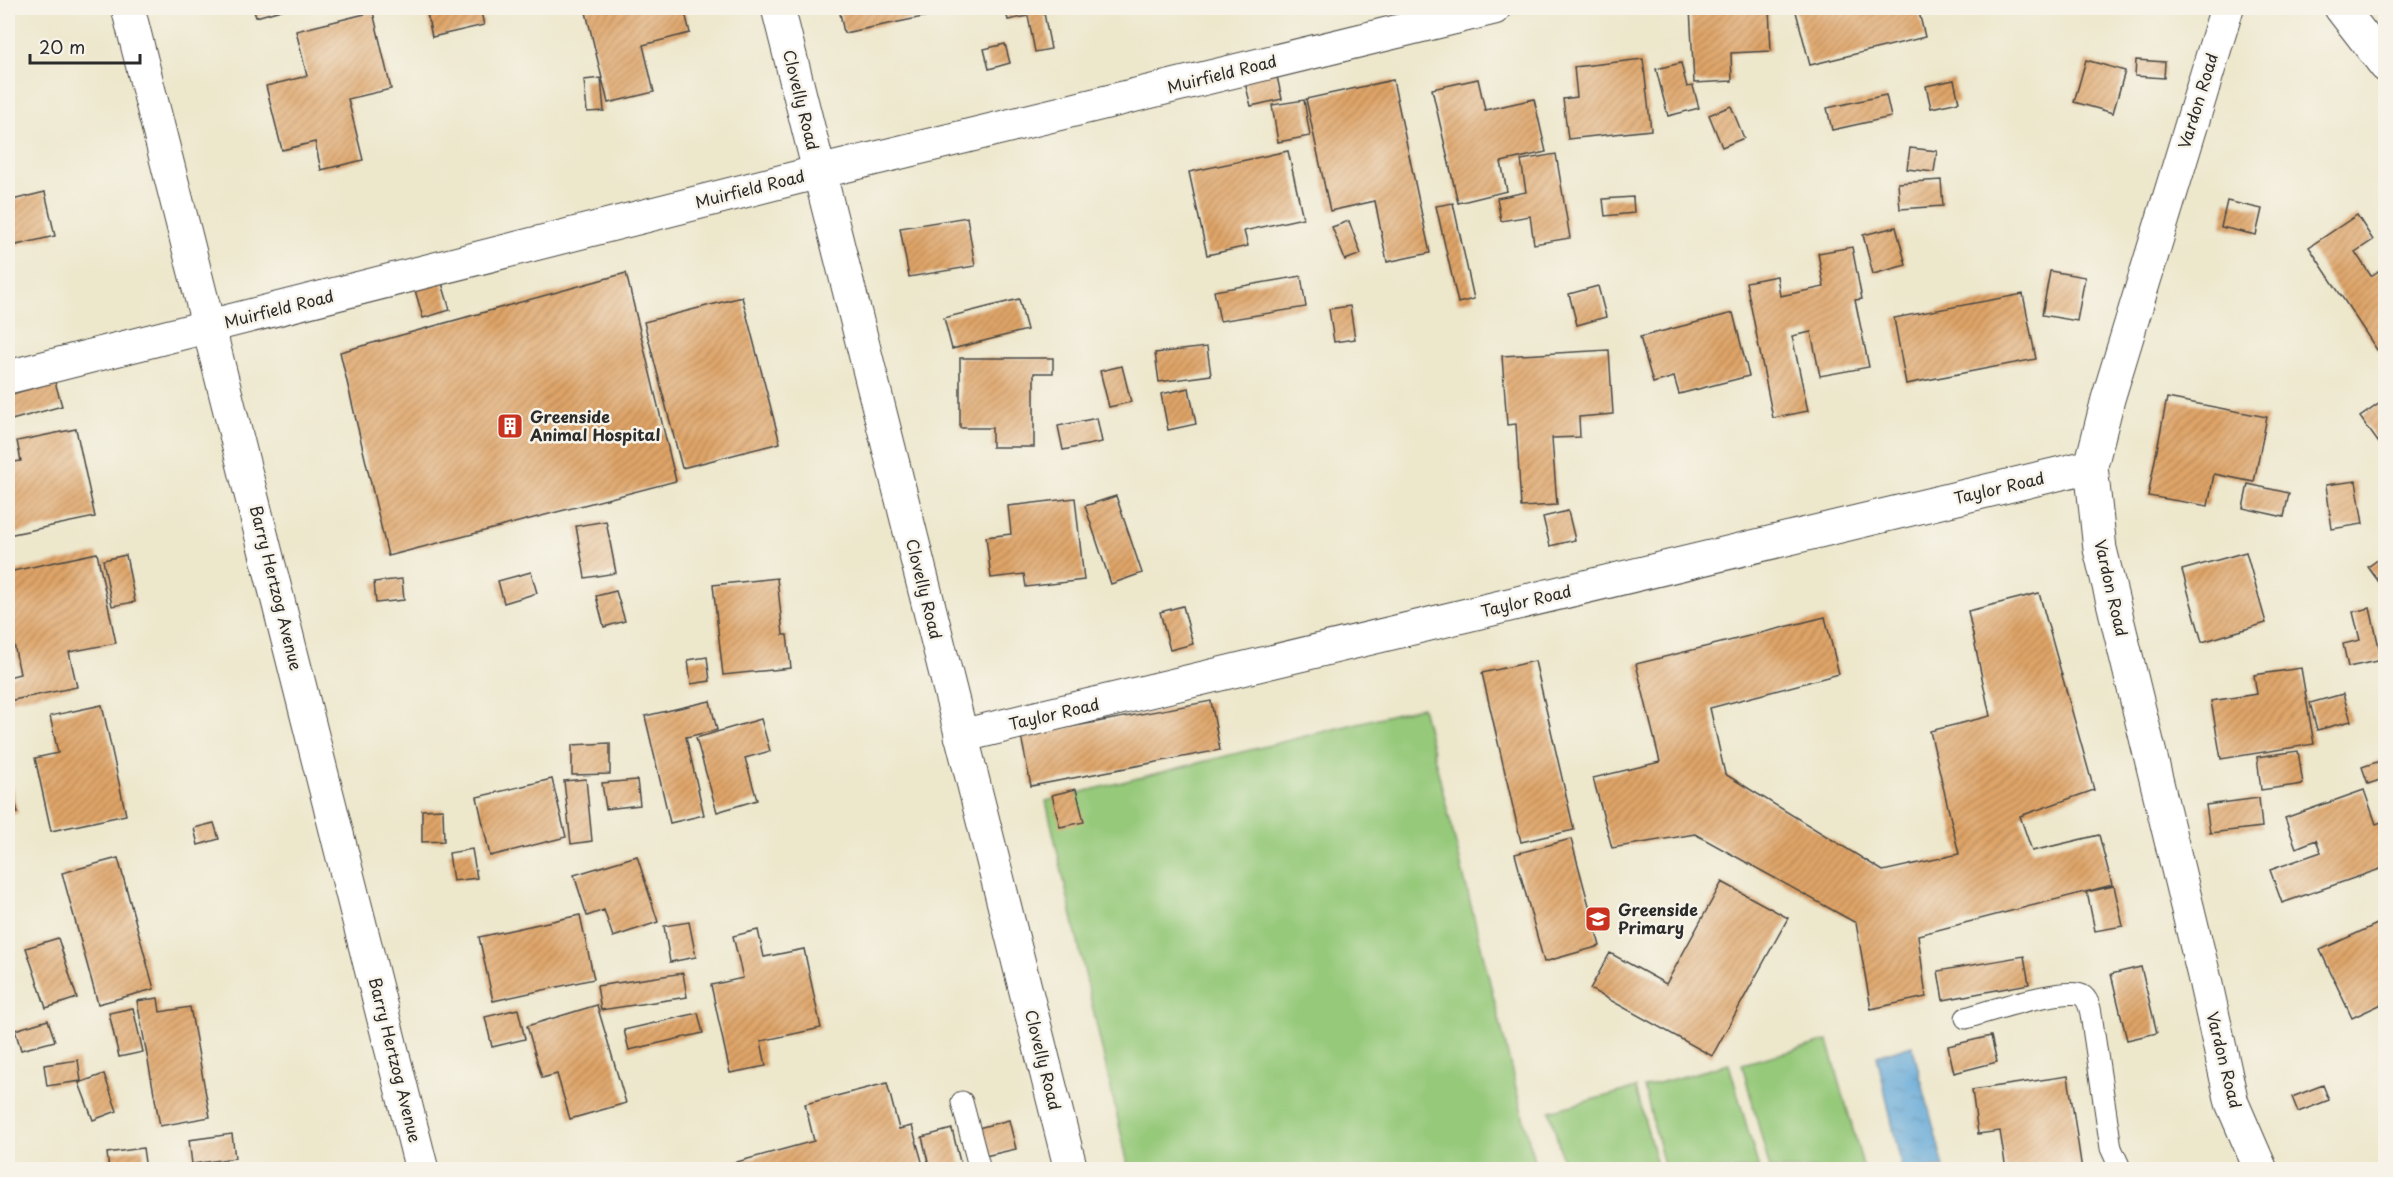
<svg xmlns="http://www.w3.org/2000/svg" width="2393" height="1177" viewBox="0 0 2393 1177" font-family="'Playpen Sans',sans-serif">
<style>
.park{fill:#96c97a;stroke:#607a52;stroke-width:1.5}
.water{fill:url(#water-ripples);stroke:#466981;stroke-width:1.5}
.building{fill:url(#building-hatch)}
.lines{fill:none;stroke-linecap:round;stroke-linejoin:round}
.service-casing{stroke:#484743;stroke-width:23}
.minor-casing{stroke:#484743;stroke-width:35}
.secondary-casing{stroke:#484743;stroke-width:35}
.service{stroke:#fff;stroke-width:21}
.minor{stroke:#fff;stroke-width:33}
.secondary{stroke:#fff;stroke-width:33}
.labels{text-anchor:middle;stroke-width:5;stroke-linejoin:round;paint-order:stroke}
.street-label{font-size:16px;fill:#2b2b2b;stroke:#f7f3e8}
.poi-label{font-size:16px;font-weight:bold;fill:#2b2b2b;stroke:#f7f3e8;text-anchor:start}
</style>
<defs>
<pattern id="water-ripples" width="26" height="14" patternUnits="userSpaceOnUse" patternTransform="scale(1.5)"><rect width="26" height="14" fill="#62a7d7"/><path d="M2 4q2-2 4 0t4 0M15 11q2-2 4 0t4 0" fill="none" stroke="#5188af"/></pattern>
<pattern id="building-hatch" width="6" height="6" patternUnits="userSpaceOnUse" patternTransform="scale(1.5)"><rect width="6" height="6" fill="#dfa468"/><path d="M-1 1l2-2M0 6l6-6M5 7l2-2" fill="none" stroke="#b58656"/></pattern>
</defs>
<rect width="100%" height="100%" fill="#f7f3e8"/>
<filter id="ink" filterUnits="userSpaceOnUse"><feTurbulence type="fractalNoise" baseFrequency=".0167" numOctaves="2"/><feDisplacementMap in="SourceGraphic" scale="12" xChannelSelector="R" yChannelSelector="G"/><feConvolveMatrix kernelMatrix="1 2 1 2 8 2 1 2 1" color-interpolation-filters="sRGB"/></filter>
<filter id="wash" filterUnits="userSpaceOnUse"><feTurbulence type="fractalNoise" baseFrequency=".008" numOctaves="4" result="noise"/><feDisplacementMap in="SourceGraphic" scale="24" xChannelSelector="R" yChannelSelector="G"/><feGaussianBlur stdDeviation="1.35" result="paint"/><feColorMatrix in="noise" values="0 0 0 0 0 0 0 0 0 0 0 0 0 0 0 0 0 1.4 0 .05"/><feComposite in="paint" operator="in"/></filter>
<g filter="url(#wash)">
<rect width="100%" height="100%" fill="#ede7cc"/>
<!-- park -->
<path class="park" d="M 1422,707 L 1536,1169 L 1129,1169 L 1046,801 Z
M 1828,1041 L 1864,1169 L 1770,1169 L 1742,1064 Z
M 1729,1064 L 1759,1169 L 1665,1169 L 1644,1087 Z
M 1636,1088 L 1658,1169 L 1565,1169 L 1550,1111 Z"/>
<!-- water -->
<path class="water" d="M 1912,1045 L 1944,1167 L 1902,1169 L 1877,1056 Z"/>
<g id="blocks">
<!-- building -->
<path class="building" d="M 253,8 L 288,8 L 256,17 Z
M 426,8 L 480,8 L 484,25 L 432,37 Z
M 585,8 L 684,8 L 690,33 L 643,45 L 654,92 L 608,103 Z
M 839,8 L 926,8 L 928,16 L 844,33 Z
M 1005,8 L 1043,8 L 1051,49 L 1035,52 L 1028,16 L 1008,20 Z
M 1690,8 L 1769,8 L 1771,51 L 1731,53 L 1732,81 L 1694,83 Z
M 1795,8 L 1918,8 L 1925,37 L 1810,65 Z
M 373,12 L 391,89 L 348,99 L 363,160 L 321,170 L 315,142 L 282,150 L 266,86 L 307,76 L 296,31 Z
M 1005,44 L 1010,63 L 989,69 L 984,49 Z
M 1643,59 L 1651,130 L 1568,139 L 1563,99 L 1577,97 L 1574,67 Z
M 2086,60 L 2125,71 L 2113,113 L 2074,102 Z
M 2136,60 L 2165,62 L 2164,78 L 2135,76 Z
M 1274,63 L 1282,99 L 1251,106 L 1242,71 Z
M 1681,63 L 1687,87 L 1693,86 L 1699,108 L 1668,116 L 1656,69 Z
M 601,78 L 604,111 L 587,112 L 584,80 Z
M 1478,79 L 1485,110 L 1534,99 L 1546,152 L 1501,162 L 1507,191 L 1458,203 L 1432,89 Z
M 1393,80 L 1430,253 L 1387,262 L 1375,201 L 1330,211 L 1306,99 Z
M 1954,80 L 1959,102 L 1931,108 L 1926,86 Z
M 1886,95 L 1891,117 L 1832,130 L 1827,108 Z
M 1304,100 L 1310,136 L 1278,142 L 1272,105 Z
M 1731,106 L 1744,138 L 1722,147 L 1709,115 Z
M 1910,148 L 1937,151 L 1934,172 L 1907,169 Z
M 1288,151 L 1303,218 L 1244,231 L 1248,246 L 1207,255 L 1189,172 Z
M 1556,154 L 1570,238 L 1534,244 L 1530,216 L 1501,221 L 1497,198 L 1526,192 L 1521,160 Z
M 1941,180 L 1943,206 L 1900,209 L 1898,183 Z
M 45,192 L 55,236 L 8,247 L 8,201 Z
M 1633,197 L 1634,213 L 1605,216 L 1603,199 Z
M 2227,201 L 2262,209 L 2256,235 L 2221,227 Z
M 1453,203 L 1474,299 L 1458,303 L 1436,206 Z
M 2357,215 L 2373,240 L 2355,252 L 2371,276 L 2386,266 L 2386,344 L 2377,350 L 2309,247 Z
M 967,217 L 975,266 L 909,277 L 900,228 Z
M 1349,221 L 1361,254 L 1345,260 L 1332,227 Z
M 1896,227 L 1906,265 L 1873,274 L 1863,235 Z
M 1852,247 L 1862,299 L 1855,300 L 1869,367 L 1820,376 L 1811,332 L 1792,336 L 1808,411 L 1773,418 L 1746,282 L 1777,276 L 1780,296 L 1824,287 L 1818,253 Z
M 2050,271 L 2085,277 L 2077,321 L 2042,315 Z
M 626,273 L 676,481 L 388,556 L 340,352 Z
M 440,276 L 450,310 L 423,318 L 413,283 Z
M 1301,276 L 1306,307 L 1220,321 L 1214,291 Z
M 1598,286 L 1606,317 L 1577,325 L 1569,294 Z
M 2023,294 L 2036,359 L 1906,384 L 1894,318 Z
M 742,297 L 780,443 L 682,468 L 644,322 Z
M 1019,299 L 1027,330 L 952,349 L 944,318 Z
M 1350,306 L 1355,339 L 1334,342 L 1329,309 Z
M 1733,313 L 1749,376 L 1679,394 L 1674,377 L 1653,383 L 1640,337 Z
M 1207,347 L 1211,375 L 1159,382 L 1155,353 Z
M 1609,350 L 1613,414 L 1579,417 L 1580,437 L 1552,438 L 1557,505 L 1521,507 L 1516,424 L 1507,425 L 1502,356 Z
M 960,358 L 1053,358 L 1053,373 L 1034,373 L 1034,447 L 992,447 L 992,428 L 960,428 Z
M 1122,366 L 1131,402 L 1109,407 L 1100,371 Z
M 55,382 L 62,406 L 8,421 L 8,395 Z
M 1189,388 L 1196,424 L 1168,430 L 1161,394 Z
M 2167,398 L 2267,417 L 2254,482 L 2214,474 L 2208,506 L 2148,496 Z
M 2386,399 L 2386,453 L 2360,417 Z
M 1097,418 L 1102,442 L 1063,450 L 1058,426 Z
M 76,429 L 95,517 L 8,535 L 8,463 L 21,461 L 17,441 Z
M 2356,481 L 2363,524 L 2332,529 L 2326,485 Z
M 2248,484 L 2289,493 L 2284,517 L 2243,508 Z
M 1116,496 L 1142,573 L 1111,584 L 1085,506 Z
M 1075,498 L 1084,580 L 1026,587 L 1024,574 L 991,578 L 986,537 L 1011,534 L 1008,506 Z
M 1568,511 L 1575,540 L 1550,546 L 1543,517 Z
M 606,521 L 616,573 L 585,578 L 576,526 Z
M 2246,552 L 2266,623 L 2202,642 L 2182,570 Z
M 97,553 L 116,643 L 69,652 L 77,687 L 8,701 L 8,677 L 20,674 L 8,614 L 8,572 Z
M 2386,554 L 2386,581 L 2381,585 L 2368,567 Z
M 126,555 L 135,602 L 112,606 L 103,560 Z
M 531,572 L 537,593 L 504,603 L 498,581 Z
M 777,578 L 783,635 L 787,635 L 791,668 L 723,675 L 713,585 Z
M 402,579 L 404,600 L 376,603 L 374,582 Z
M 616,591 L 625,621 L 604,627 L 596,596 Z
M 2039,593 L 2094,790 L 2020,816 L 2032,851 L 2099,835 L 2112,885 L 1918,935 L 1926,997 L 1871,1009 L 1856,923 L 1695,834 L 1612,848 L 1593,778 L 1660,762 L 1636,664 L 1825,617 L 1839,674 L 1710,708 L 1725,774 L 1883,871 L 1959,854 L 1930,731 L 1990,716 L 1968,611 Z
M 1183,606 L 1193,644 L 1170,650 L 1160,612 Z
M 2370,608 L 2382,660 L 2348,667 L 2343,644 L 2360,640 L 2353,612 Z
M 707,657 L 710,681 L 691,684 L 688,660 Z
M 1535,661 L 1574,830 L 1521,842 L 1482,673 Z
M 2301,668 L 2314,744 L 2221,759 L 2211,701 L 2257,694 L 2254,675 Z
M 2343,694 L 2351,721 L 2317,730 L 2310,703 Z
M 710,701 L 717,730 L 686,737 L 704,815 L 670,823 L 645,716 Z
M 1211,701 L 1220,750 L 1031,786 L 1021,736 Z
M 102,705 L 126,815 L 51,831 L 35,758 L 58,753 L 50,716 Z
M 761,719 L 770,751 L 745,758 L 757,800 L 717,812 L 696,738 Z
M 610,743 L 610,774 L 572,775 L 572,745 Z
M 2298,751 L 2303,784 L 2261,790 L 2257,757 Z
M 2386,759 L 2386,778 L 2368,784 L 2362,767 Z
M 8,774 L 18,813 L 8,815 Z
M 552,779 L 566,837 L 490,856 L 477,797 Z
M 586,779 L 592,841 L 571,844 L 564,781 Z
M 637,780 L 640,805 L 606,809 L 602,783 Z
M 1076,789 L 1084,822 L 1060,827 L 1052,795 Z
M 2364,790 L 2376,824 L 2386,820 L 2386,867 L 2282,903 L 2270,870 L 2321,852 L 2316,840 L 2296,848 L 2285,818 Z
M 2259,798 L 2262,827 L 2210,833 L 2206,805 Z
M 443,809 L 444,841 L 422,842 L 422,810 Z
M 214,823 L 219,839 L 198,845 L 194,828 Z
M 1571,839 L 1600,946 L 1544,962 L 1515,854 Z
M 472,849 L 477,878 L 453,881 L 449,853 Z
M 637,856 L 658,922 L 613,937 L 604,910 L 587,916 L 574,875 Z
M 118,858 L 154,989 L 98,1004 L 62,873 Z
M 1722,882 L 1788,918 L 1712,1056 L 1590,989 L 1610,953 L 1666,984 Z
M 2114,886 L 2123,926 L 2095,931 L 2087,892 Z
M 580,915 L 594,979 L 493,1001 L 479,937 Z
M 2386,920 L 2386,1002 L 2352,1018 L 2320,950 Z
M 689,922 L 696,957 L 670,962 L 664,926 Z
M 758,930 L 764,957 L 804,949 L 821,1028 L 761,1041 L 766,1066 L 730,1073 L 711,985 L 743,978 L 733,936 Z
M 58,938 L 77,998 L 46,1008 L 26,948 Z
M 2024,956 L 2029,984 L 1943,1000 L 1938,971 Z
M 2141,967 L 2157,1033 L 2127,1040 L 2111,974 Z
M 683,973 L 687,997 L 601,1010 L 597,986 Z
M 158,998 L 160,1012 L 190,1007 L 210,1117 L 160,1126 L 137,1001 Z
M 597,1005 L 626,1103 L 570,1119 L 557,1074 L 542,1078 L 527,1026 Z
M 133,1008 L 143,1052 L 119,1057 L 109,1013 Z
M 518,1009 L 525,1039 L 492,1047 L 485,1017 Z
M 698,1013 L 703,1033 L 629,1050 L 624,1030 Z
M 48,1020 L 55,1041 L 21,1050 L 15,1030 Z
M 1991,1036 L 1997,1062 L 1954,1073 L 1948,1046 Z
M 78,1060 L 81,1081 L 47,1086 L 44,1065 Z
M 104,1074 L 117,1111 L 93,1120 L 79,1083 Z
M 2068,1076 L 2082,1170 L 2006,1170 L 2000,1131 L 1978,1134 L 1972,1090 Z
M 887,1083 L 899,1129 L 912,1126 L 923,1165 L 908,1170 L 707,1170 L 814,1141 L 805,1104 Z
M 2323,1085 L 2329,1100 L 2298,1112 L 2292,1097 Z
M 1009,1120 L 1016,1149 L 985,1156 L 978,1128 Z
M 952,1129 L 962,1170 L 930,1170 L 922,1137 Z
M 232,1134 L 235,1158 L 192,1164 L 189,1140 Z
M 143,1148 L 146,1170 L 109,1170 L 107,1153 Z"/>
</g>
</g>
<g filter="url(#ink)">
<use href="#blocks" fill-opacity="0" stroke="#484743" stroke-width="1.5"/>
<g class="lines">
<defs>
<path id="service" d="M 1966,1018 C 1986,1012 2069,985 2083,996 C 2090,1002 2091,1013 2092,1021 L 2111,1148 L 2121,1170
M 962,1102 L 980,1170"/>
<path id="minor" d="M 778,8 L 1071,1170
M 2227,8 L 2108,399 L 2091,466 L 2100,549 L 2205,980 L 2232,1103 L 2261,1170
M 2341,8 L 2386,66
M 8,377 L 819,172 L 1494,8
M 961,736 L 2091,466"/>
<path id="secondary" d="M 128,8 L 422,1170"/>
</defs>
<!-- service casing -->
<use href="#service" class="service-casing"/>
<!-- minor casing -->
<use href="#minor" class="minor-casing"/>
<!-- secondary casing -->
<use href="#secondary" class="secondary-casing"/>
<!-- service -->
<use href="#service" class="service"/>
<!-- minor -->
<use href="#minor" class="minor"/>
<!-- secondary -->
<use href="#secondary" class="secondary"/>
</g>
</g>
<!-- icons -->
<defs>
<symbol id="building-square" viewBox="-11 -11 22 22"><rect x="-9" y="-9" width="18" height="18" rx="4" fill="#c8321e" stroke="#f7f3e8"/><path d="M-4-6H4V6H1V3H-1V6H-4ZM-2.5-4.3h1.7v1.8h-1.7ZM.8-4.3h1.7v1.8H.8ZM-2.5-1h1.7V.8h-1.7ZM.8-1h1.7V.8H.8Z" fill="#fff"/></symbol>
<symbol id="school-square" viewBox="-11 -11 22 22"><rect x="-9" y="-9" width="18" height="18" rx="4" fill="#c8321e" stroke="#f7f3e8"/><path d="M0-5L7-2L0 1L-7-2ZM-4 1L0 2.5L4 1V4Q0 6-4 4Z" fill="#fff"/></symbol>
</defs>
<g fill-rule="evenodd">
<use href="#building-square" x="495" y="411" width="30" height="30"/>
<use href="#school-square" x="1583" y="904" width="30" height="30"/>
</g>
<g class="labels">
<!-- street labels -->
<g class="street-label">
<text transform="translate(1222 74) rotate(-14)" y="6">Muirfield Road</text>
<text transform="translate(801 100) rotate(76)" y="6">Clovelly Road</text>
<text transform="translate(2198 101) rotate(-73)" y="6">Vardon Road</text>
<text transform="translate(750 189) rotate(-14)" y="6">Muirfield Road</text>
<text transform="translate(279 309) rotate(-14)" y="6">Muirfield Road</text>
<text transform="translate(1999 488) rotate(-13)" y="6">Taylor Road</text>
<text transform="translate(276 588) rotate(76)" y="6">Barry Hertzog Avenue</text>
<text transform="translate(2111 588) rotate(77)" y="6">Vardon Road</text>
<text transform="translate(924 589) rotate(76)" y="6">Clovelly Road</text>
<text transform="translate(1526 601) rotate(-13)" y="6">Taylor Road</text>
<text transform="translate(1054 714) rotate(-13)" y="6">Taylor Road</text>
<text transform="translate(395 1060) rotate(76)" y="6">Barry Hertzog Avenue</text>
<text transform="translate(1043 1060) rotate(76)" y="6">Clovelly Road</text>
<text transform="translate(2224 1060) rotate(76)" y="6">Vardon Road</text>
</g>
<!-- poi labels -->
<g class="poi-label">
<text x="530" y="423">Greenside<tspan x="530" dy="18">Animal Hospital</tspan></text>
<text x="1618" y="916">Greenside<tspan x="1618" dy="18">Primary</tspan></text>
</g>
</g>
<!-- margin -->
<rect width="2393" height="1177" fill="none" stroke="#f7f3e8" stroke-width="30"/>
<!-- scale -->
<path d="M30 54v9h110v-9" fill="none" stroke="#2b2b2b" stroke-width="3"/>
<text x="39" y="54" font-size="18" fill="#2b2b2b" stroke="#f7f3e8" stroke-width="4.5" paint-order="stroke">20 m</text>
</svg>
